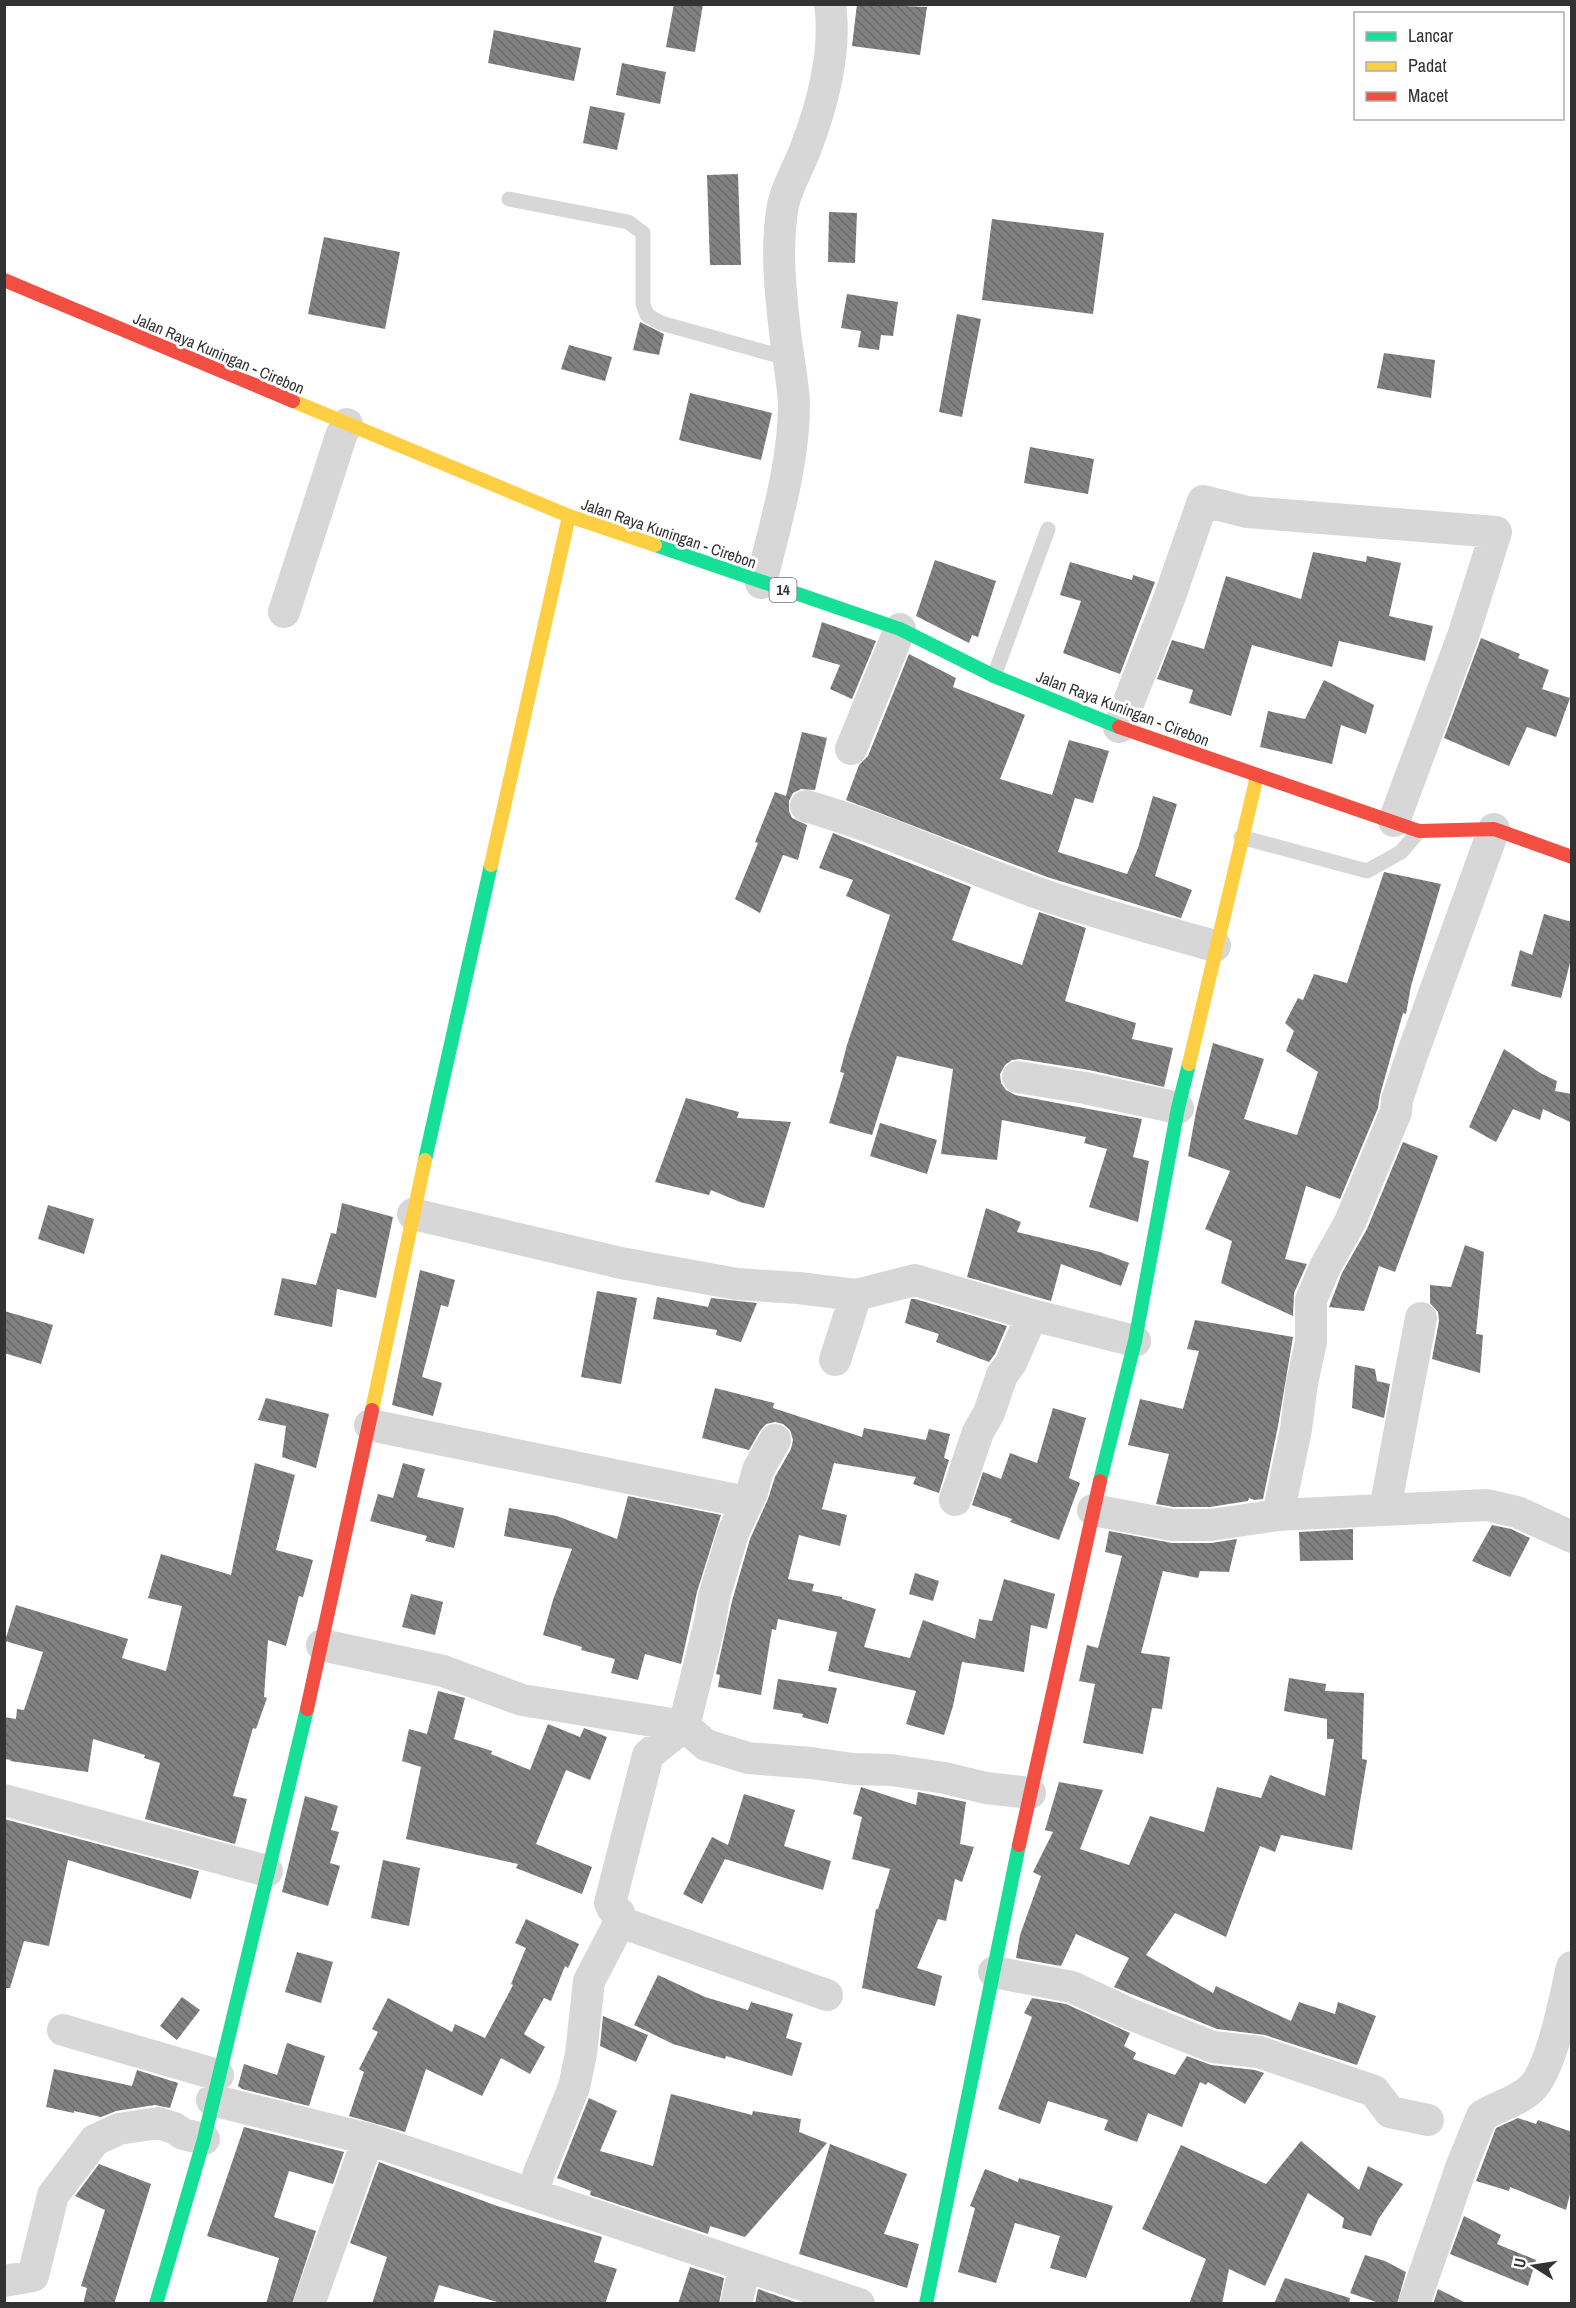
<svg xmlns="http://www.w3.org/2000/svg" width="1576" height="2308" viewBox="0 0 1576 2308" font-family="'Archivo Narrow',sans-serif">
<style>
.building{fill:url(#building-back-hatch)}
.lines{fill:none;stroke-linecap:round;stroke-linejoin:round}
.lane{stroke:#d7d7d7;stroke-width:15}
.street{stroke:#d7d7d7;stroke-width:32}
.fast{stroke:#16e098;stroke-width:14}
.slow{stroke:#ffcf43;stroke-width:14}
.jam{stroke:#f24e42;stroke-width:14}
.labels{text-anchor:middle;stroke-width:6;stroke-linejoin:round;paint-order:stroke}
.shield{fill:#fff;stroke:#707070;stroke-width:1.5}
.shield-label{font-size:15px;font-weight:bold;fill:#333}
.street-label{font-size:16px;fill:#333;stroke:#fff}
</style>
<defs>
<pattern id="building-back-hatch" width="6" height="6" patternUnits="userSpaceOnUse" patternTransform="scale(1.5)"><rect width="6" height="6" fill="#818181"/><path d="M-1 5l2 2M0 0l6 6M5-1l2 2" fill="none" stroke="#6a6a6a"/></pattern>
</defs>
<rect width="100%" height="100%" fill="#fff"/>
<!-- building -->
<path class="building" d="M 674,4 L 703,4 L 695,52 L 666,47 Z
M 857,4 L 927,7 L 920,55 L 852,46 Z
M 494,30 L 581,48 L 574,81 L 488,63 Z
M 622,63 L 666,72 L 660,104 L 616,95 Z
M 590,106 L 625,113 L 617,150 L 583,143 Z
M 738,174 L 741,265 L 710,265 L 707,175 Z
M 829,212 L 857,213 L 855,263 L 828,262 Z
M 992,219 L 1104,233 L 1093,314 L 982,300 Z
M 324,237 L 400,252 L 385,329 L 308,314 Z
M 847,294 L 898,302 L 893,336 L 881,335 L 879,350 L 858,347 L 861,331 L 841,328 Z
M 957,314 L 981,319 L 962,417 L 939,412 Z
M 640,322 L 664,334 L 659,355 L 633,350 Z
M 569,345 L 612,357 L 605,381 L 561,369 Z
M 1384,353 L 1435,360 L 1431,398 L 1377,388 Z
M 690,393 L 772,413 L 761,460 L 679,440 Z
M 1030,447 L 1094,459 L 1088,494 L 1024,483 Z
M 1313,552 L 1366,562 L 1367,556 L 1401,563 L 1389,616 L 1433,626 L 1425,661 L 1339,641 L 1332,667 L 1252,645 L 1231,716 L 1189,703 L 1193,690 L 1157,679 L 1172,640 L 1204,649 L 1226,576 L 1301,599 Z
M 935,560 L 996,581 L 978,637 L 972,635 L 969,643 L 916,616 Z
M 1070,562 L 1132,580 L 1133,575 L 1155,582 L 1120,674 L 1063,653 L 1081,601 L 1060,595 Z
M 822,622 L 876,641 L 852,699 L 830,689 L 840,665 L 812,657 Z
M 1481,638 L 1520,654 L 1518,658 L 1549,670 L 1542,689 L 1570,698 L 1556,737 L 1527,727 L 1509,766 L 1444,738 Z
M 909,654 L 956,678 L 953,687 L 1025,715 L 1000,779 L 1052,795 L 1069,740 L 1109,751 L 1093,803 L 1075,798 L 1058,852 L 1127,874 L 1138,848 L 1153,796 L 1177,804 L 1155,876 L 1192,890 L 1181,918 L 1047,877 L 846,800 L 859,765 L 868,756 Z
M 1324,680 L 1374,705 L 1366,734 L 1341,725 L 1332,764 L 1260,747 L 1268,711 L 1305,719 Z
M 802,732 L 827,738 L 815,790 L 801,789 L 793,793 L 789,801 L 789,811 L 792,818 L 807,825 L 798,860 L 783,855 L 760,913 L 735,899 L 758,843 L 755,842 L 775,792 L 786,796 Z
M 833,833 L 971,887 L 952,940 L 1022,965 L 1039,912 L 1086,928 L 1065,1001 L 1136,1023 L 1132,1039 L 1173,1048 L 1164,1087 L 1089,1070 L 1020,1059 L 1012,1060 L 1005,1065 L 1000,1074 L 1001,1083 L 1006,1090 L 1015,1095 L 1142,1119 L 1133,1157 L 1149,1161 L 1138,1222 L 1089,1207 L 1107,1149 L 1084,1143 L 1086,1137 L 1002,1120 L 997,1160 L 941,1154 L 953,1069 L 897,1056 L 872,1135 L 829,1123 L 844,1073 L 840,1072 L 847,1045 L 890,915 L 846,896 L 853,880 L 819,868 Z
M 1384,872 L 1441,884 L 1411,986 L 1406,1014 L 1403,1013 L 1380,1095 L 1378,1108 L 1340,1199 L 1306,1186 L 1285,1259 L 1307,1264 L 1294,1293 L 1293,1316 L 1221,1283 L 1232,1241 L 1205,1229 L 1230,1171 L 1188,1156 L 1196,1112 L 1213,1043 L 1264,1059 L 1244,1119 L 1297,1135 L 1318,1072 L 1286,1051 L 1294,1031 L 1285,1023 L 1298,998 L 1303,1000 L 1314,974 L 1347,983 Z
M 1544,914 L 1572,922 L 1572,955 L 1561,998 L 1511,986 L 1520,950 L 1532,955 Z
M 1504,1049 L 1542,1074 L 1557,1081 L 1555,1091 L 1572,1094 L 1572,1123 L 1543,1109 L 1540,1120 L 1513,1109 L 1496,1142 L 1469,1127 Z
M 686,1098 L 739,1112 L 737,1118 L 791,1122 L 764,1208 L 740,1202 L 711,1190 L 709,1195 L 655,1182 Z
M 880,1123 L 937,1140 L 927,1174 L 870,1156 Z
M 1403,1142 L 1438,1156 L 1395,1272 L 1379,1266 L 1364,1311 L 1329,1307 L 1342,1273 L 1367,1229 Z
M 342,1203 L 393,1217 L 376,1298 L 337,1289 L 332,1327 L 274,1315 L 282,1278 L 316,1285 L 331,1233 L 336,1234 Z
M 48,1205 L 94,1219 L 84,1254 L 38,1239 Z
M 986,1208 L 1021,1222 L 1017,1232 L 1100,1252 L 1129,1263 L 1121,1286 L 1061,1264 L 1051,1301 L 967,1277 Z
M 1465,1245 L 1484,1252 L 1476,1334 L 1483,1335 L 1480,1373 L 1432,1359 L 1439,1321 L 1438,1312 L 1430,1303 L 1430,1285 L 1451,1287 Z
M 420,1270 L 455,1280 L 448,1307 L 441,1305 L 422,1377 L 442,1383 L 433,1416 L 392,1405 Z
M 597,1291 L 637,1298 L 621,1384 L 581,1377 Z
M 657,1297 L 708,1307 L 711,1298 L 757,1303 L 741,1342 L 716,1335 L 717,1330 L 653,1319 Z
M 911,1299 L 915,1299 L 1007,1326 L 995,1354 L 989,1362 L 936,1342 L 939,1334 L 905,1323 Z
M 4,1311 L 53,1325 L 41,1364 L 4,1353 Z
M 1195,1320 L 1293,1337 L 1278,1426 L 1263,1499 L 1254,1500 L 1249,1498 L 1248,1501 L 1210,1507 L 1174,1507 L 1156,1504 L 1169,1454 L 1128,1445 L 1140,1399 L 1183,1409 L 1199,1351 L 1187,1349 Z
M 1355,1365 L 1375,1369 L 1377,1381 L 1390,1384 L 1384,1418 L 1352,1408 Z
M 715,1388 L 774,1403 L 773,1408 L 862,1437 L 864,1428 L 926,1440 L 929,1429 L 950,1434 L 944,1458 L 949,1460 L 939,1493 L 913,1484 L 916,1477 L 834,1463 L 822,1509 L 847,1515 L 840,1546 L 799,1535 L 788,1579 L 814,1584 L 812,1591 L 842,1597 L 842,1599 L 876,1609 L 864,1647 L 910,1658 L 923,1620 L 975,1639 L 979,1619 L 992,1621 L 1004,1579 L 1055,1594 L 1047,1629 L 1031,1625 L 1024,1672 L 962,1662 L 953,1706 L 944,1735 L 906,1724 L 916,1691 L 828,1671 L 837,1632 L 778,1619 L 776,1630 L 772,1629 L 761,1695 L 718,1687 L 720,1675 L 716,1674 L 732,1601 L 750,1539 L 768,1499 L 775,1477 L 791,1449 L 793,1440 L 790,1430 L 783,1424 L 775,1422 L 766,1424 L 760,1431 L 749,1450 L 702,1438 Z
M 266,1398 L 329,1414 L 316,1468 L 282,1457 L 286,1426 L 258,1420 Z
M 1053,1408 L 1086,1418 L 1069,1478 L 1080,1483 L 1059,1540 L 1010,1522 L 1012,1519 L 972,1505 L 983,1472 L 1001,1479 L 1010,1453 L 1037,1463 Z
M 255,1463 L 295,1475 L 276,1550 L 313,1560 L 303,1597 L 299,1596 L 286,1646 L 268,1640 L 264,1697 L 267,1698 L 256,1729 L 253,1728 L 233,1796 L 247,1799 L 235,1844 L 145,1819 L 160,1763 L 144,1758 L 145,1755 L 93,1739 L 88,1772 L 10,1761 L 11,1760 L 4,1759 L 4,1717 L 16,1719 L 17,1709 L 24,1710 L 43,1652 L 5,1641 L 16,1605 L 128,1639 L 122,1658 L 166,1671 L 182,1606 L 148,1598 L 161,1554 L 231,1575 Z
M 403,1463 L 425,1469 L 417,1497 L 464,1508 L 454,1548 L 425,1541 L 427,1536 L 370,1521 L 378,1494 L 393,1498 Z
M 628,1496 L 721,1515 L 697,1592 L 681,1664 L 645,1654 L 638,1680 L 611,1673 L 615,1659 L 581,1650 L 582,1647 L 543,1635 L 553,1600 L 572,1549 L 504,1536 L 509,1508 L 557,1516 L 617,1539 Z
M 1492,1525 L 1511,1529 L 1530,1538 L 1510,1577 L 1472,1561 Z
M 1353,1529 L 1353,1560 L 1300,1561 L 1299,1532 Z
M 1109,1531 L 1172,1543 L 1211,1543 L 1237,1539 L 1229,1572 L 1200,1571 L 1198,1578 L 1163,1571 L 1141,1653 L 1170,1657 L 1162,1709 L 1152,1708 L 1143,1754 L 1083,1743 L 1095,1684 L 1079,1681 L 1087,1645 L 1098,1648 L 1122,1556 L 1105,1552 Z
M 915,1573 L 939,1581 L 933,1601 L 909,1594 Z
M 411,1594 L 443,1602 L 435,1635 L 402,1627 Z
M 1289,1678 L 1326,1684 L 1325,1691 L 1364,1693 L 1362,1759 L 1367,1760 L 1352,1850 L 1281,1835 L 1275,1852 L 1260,1846 L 1226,1937 L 1175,1913 L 1146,1955 L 1213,1993 L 1216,1986 L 1291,2021 L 1299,2002 L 1335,2014 L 1338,2002 L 1376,2016 L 1357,2065 L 1265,2035 L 1217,2029 L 1114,1987 L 1129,1958 L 1076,1934 L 1061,1966 L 1016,1958 L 1020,1935 L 1041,1876 L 1033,1872 L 1053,1832 L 1045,1830 L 1059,1782 L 1103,1790 L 1080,1849 L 1129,1865 L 1150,1816 L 1204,1832 L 1217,1787 L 1261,1798 L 1270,1775 L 1325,1796 L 1334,1739 L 1327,1739 L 1327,1719 L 1284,1711 Z
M 778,1679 L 837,1688 L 828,1724 L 802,1717 L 803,1714 L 773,1709 Z
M 438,1691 L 465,1698 L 454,1739 L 492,1751 L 491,1754 L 530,1770 L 548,1724 L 580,1737 L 584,1728 L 607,1737 L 590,1780 L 566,1770 L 536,1844 L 592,1867 L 582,1894 L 516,1868 L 518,1864 L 406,1839 L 421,1767 L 402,1761 L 409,1729 L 427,1734 Z
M 861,1787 L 916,1805 L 918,1792 L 966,1802 L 960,1844 L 974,1847 L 962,1882 L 955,1879 L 946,1921 L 938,1919 L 917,1968 L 942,1976 L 935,2006 L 862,1988 L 876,1909 L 878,1909 L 890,1869 L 852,1859 L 862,1817 L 853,1814 Z
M 744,1794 L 795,1810 L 784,1846 L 831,1861 L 823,1890 L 725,1859 L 702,1904 L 683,1894 L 712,1837 L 728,1845 Z
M 305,1796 L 338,1806 L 331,1830 L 339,1832 L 330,1863 L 340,1866 L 328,1906 L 282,1892 Z
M 4,1819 L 199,1871 L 191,1899 L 68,1860 L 49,1946 L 24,1941 L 10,1988 L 4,1988 Z
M 383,1860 L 420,1868 L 409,1926 L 371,1918 Z
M 526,1919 L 579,1944 L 568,1968 L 565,1966 L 551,2001 L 544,1998 L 524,2034 L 545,2047 L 530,2074 L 501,2058 L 482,2096 L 426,2069 L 405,2132 L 349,2116 L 364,2072 L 359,2069 L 378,2032 L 372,2029 L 388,1998 L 452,2032 L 455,2024 L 485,2038 L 513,1985 L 511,1984 L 526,1948 L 515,1943 Z
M 297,1952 L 333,1962 L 321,2003 L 285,1992 Z
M 658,1975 L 705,1997 L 748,2010 L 751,2002 L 793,2014 L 786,2038 L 802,2043 L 792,2076 L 726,2056 L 725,2059 L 673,2044 L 634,2025 Z
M 182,1997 L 200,2010 L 177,2040 L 160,2026 Z
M 1032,1998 L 1066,2004 L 1130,2033 L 1124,2046 L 1136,2053 L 1133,2059 L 1175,2075 L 1187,2056 L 1211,2065 L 1255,2070 L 1264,2073 L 1245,2104 L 1208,2082 L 1206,2085 L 1200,2082 L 1182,2127 L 1148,2113 L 1137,2142 L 1104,2130 L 1108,2120 L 1048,2101 L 1040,2124 L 998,2109 L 1032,2017 L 1024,2013 Z
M 603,2016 L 648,2035 L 636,2062 L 600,2046 Z
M 287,2043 L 325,2056 L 309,2106 L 242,2089 L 238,2086 L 244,2064 L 277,2075 Z
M 54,2069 L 132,2086 L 137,2070 L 178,2083 L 170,2108 L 155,2105 L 116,2111 L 101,2117 L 74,2111 L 74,2113 L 46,2107 Z
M 671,2094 L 752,2115 L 753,2111 L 801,2119 L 799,2132 L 827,2143 L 745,2237 L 710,2226 L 708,2234 L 590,2195 L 591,2191 L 557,2178 L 589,2098 L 617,2111 L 600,2151 L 653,2166 Z
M 1518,2118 L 1536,2124 L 1538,2120 L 1572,2132 L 1572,2186 L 1566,2210 L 1510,2187 L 1509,2191 L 1476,2181 L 1496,2128 Z
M 244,2127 L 344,2152 L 333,2184 L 289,2171 L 274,2217 L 316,2231 L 292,2304 L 266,2304 L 279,2258 L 207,2236 Z
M 1301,2141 L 1359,2190 L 1368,2166 L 1403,2184 L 1379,2218 L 1371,2236 L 1342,2228 L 1344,2218 L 1308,2193 L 1265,2286 L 1229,2269 L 1222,2304 L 1189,2304 L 1206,2259 L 1142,2229 L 1181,2145 L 1266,2184 Z
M 830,2144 L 907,2174 L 884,2234 L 919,2244 L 907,2288 L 799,2254 Z
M 379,2162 L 497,2206 L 602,2237 L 594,2262 L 617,2269 L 605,2304 L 504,2304 L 439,2285 L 433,2304 L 372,2304 L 387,2257 L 350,2243 Z
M 99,2164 L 151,2184 L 114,2304 L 83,2304 L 87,2288 L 81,2286 L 105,2210 L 75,2196 Z
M 985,2169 L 1018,2182 L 1019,2178 L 1033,2182 L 1113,2206 L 1086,2278 L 1050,2268 L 1060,2236 L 1015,2223 L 996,2283 L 958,2272 L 975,2208 L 970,2206 Z
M 1464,2216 L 1501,2235 L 1497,2244 L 1536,2260 L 1528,2286 L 1450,2254 Z
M 1365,2255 L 1385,2261 L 1406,2272 L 1397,2304 L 1382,2304 L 1350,2293 Z
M 690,2267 L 724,2278 L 719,2304 L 678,2304 Z
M 1285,2278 L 1350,2298 L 1349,2304 L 1274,2304 Z
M 758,2289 L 801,2304 L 755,2304 Z
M 1438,2289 L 1468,2304 L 1433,2304 Z"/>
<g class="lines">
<!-- lane -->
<path class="lane" d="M 509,199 L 628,222 L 643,233 L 643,304 L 647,315 L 661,323 L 790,359
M 994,676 L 1048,529
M 1241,837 L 1367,871 L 1401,852 L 1419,831"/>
<!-- street -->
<path class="street" d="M 761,583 C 775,525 794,464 794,404 C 793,383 789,362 786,341 C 781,297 775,250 783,205 C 787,186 798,169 805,150 C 822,107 837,51 830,4
M 284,612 L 341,436 L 347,424
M 1119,727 L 1169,599 L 1203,501 L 1247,512 L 1496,532 L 1463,636 L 1394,821
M 851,749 L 900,629
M 806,806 C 886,829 962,866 1041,894 C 1098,914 1157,930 1215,946
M 1018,1077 L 1085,1088 L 1178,1108
M 413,1214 L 621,1263 L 737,1284 L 798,1288 L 856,1295 L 915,1280 L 1032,1315 L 1135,1341
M 835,1360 L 856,1295
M 370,1425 L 746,1502
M 775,1440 L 758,1470 L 752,1492 L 733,1533 L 714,1597 L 710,1622 L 684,1726 L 706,1745 L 748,1758 L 811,1763 L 853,1769 L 891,1770 L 945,1778 L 986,1788 L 1030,1793
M 955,1500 L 978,1432 L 989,1413 L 1002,1375 L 1011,1363 L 1032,1315
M 1385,1509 L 1421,1318
M 1093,1510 L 1172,1525 L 1211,1525 L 1278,1515 L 1487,1505 L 1517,1512 L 1572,1537
M 1278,1515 L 1296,1429 L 1302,1383 L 1311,1342 L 1311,1300 L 1326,1265 L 1350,1222 L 1396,1112 L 1397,1100 L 1412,1055 L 1494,829
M 322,1645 L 443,1671 L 522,1700 L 684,1726 L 648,1755 L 610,1903 L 613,1909 L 619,1913 L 620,1922 L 589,1981 L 581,2054 L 574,2087 L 539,2173 L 533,2194
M 4,1800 L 267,1871
M 620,1922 L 827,1995
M 994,1972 L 1072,1987 L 1130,2014 L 1213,2047 L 1259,2052 L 1374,2091 L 1390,2112 L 1428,2120
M 63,2030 L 218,2075
M 212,2100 L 368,2139 L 859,2304
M 4,2281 L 33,2276 L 53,2195 L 95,2140 L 119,2129 L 158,2123 L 174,2128 L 183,2134 L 204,2139
M 309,2304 L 368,2139
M 736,2304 L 745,2266
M 1414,2304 L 1462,2165 L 1482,2116 C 1497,2106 1517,2102 1531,2089 C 1552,2069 1565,1997 1572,1967"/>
<!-- fast -->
<path class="fast" d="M 655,545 L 900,629 L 994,676 L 1119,727
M 425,1160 L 491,865
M 1100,1481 L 1135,1341 L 1178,1108 L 1189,1064
M 156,2304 L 204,2139 L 307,1709
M 926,2304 L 1019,1845"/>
<!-- slow -->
<path class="slow" d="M 293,401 L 569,516 L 655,545
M 491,865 L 569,516
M 1189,1064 L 1257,776
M 372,1410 L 425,1160"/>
<!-- jam -->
<path class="jam" d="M 4,280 L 293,401
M 1119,727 L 1419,831 L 1494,829 L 1572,857
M 307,1709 L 372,1410
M 1019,1845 L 1100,1481"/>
</g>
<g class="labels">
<!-- shield labels -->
<rect class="shield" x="769.5" y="578" width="27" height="24" rx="4.5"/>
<g class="shield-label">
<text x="783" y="595">14</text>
</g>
<!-- street labels -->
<g class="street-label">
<text transform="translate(219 353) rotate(23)" y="6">Jalan Raya Kuningan - Cirebon</text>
<text transform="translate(669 533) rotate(19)" y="6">Jalan Raya Kuningan - Cirebon</text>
<text transform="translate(1123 708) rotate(21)" y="6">Jalan Raya Kuningan - Cirebon</text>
</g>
</g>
<!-- border -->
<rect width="1576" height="2308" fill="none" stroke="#333333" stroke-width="12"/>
<!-- legend -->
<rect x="1354" y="12" width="210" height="108" fill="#ffffff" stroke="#adadad" stroke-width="1.5"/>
<rect x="1366" y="32" width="30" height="9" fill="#16e098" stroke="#adadad" stroke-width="1.5"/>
<text x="1408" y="42" font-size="18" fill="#333333">Lancar</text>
<rect x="1366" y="62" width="30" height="9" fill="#ffcf43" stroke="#adadad" stroke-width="1.5"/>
<text x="1408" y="72" font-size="18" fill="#333333">Padat</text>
<rect x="1366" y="92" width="30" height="9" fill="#f24e42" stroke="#adadad" stroke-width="1.5"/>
<text x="1408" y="102" font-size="18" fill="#333333">Macet</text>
<!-- north arrow -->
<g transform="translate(1534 2266) rotate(282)" stroke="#ffffff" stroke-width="4.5" paint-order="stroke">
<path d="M0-4.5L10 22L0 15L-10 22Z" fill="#333333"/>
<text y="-9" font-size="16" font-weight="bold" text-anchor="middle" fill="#333333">U</text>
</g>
</svg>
